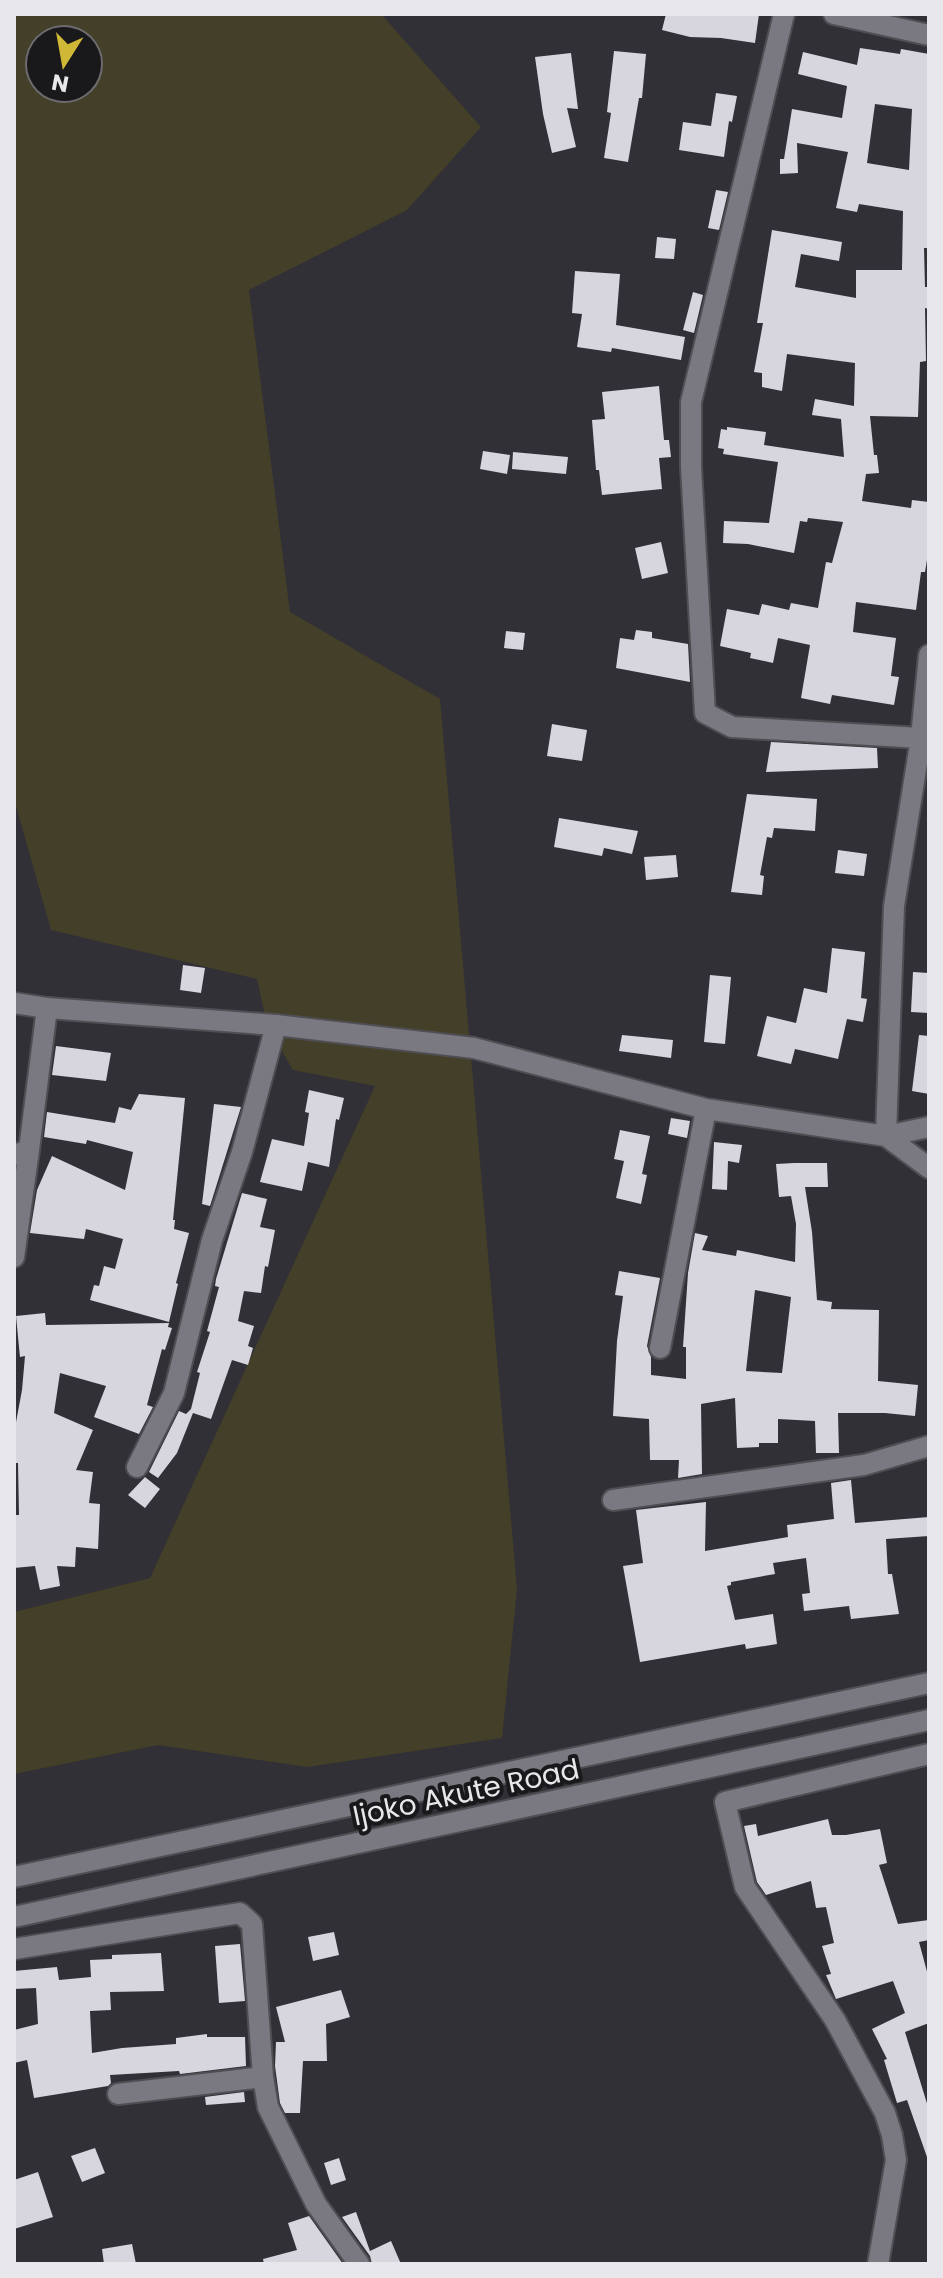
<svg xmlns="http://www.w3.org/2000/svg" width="943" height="2278" viewBox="0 0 943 2278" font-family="Poppins,sans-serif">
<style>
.green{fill:#433f28;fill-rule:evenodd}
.building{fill:#d7d5de;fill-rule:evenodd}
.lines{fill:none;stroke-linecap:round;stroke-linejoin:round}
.street-casing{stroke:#4f4e53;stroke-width:24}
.secondary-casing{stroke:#4f4e53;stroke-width:24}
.street{stroke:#7a7981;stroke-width:20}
.secondary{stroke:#7a7981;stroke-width:20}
.labels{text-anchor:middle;stroke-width:8;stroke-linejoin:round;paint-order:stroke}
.street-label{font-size:28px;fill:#e8e7eb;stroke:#19181b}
</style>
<rect width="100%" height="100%" fill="#313036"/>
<!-- green -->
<path class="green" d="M 14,14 L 381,14 L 481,127 L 407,210 L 249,290 L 290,612 L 440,699 L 517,1589 L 502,1738 L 307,1767 L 158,1745 L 14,1774 L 14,1612 L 150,1578 L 375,1086 L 293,1070 L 267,1026 L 257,979 L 51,930 L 14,799 ZM 40,40 L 88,40 L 88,88 L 40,88 Z"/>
<!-- building -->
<path class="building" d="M 666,14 L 759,14 L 755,43 L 721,38 L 690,37 L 662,30 Z
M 860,48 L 900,54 L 901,49 L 929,54 L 929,248 L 924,248 L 925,287 L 929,287 L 929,309 L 925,308 L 926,361 L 920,362 L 918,417 L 870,416 L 874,455 L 877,455 L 879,473 L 866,474 L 862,501 L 911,508 L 912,500 L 929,502 L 929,548 L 925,572 L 921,572 L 916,610 L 856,602 L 853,632 L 896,638 L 891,676 L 899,677 L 894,705 L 832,695 L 830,704 L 801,698 L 810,645 L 778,638 L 773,663 L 750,658 L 751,653 L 720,646 L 727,609 L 759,615 L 762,604 L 789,610 L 791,603 L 818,608 L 826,562 L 832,563 L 843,522 L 808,518 L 807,522 L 800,521 L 794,553 L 748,544 L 723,543 L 724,521 L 769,523 L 778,462 L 723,454 L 724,449 L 718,448 L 721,429 L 727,430 L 727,427 L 766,432 L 764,445 L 844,457 L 841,419 L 812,415 L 815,399 L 854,406 L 855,363 L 787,354 L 782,391 L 762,387 L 762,373 L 754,372 L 763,323 L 757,323 L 772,230 L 842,242 L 839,261 L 801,254 L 795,287 L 856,298 L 856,270 L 902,270 L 903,211 L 859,204 L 857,212 L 836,208 L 848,152 L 797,143 L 798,173 L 780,174 L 780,159 L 784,159 L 792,109 L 842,118 L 847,86 L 798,74 L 803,52 L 857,65 ZM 875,104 L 912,109 L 909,170 L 867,163 Z
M 614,51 L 646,54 L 642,98 L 639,98 L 628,162 L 604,158 L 611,113 L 607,112 Z
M 571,53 L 578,109 L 567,108 L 576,147 L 552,153 L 543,114 L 535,57 Z
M 716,93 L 737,96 L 732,122 L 729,121 L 724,157 L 679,150 L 683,122 L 711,126 Z
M 716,190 L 728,192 L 719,230 L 708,228 Z
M 657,237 L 676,239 L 674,259 L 655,258 Z
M 575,271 L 620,274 L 616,325 L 685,337 L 681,360 L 612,348 L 611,352 L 577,347 L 582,314 L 572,313 Z
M 693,292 L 703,295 L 694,333 L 683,330 Z
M 659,386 L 664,440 L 669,440 L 671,457 L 659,458 L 662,489 L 602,495 L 599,470 L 596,470 L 592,420 L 605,419 L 602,392 Z
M 483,451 L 510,455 L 507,474 L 480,469 Z
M 513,452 L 568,457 L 566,474 L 512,469 Z
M 661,542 L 668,573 L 642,579 L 635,548 Z
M 636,630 L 652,632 L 652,638 L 688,644 L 690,682 L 616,668 L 620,638 L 634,640 Z
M 506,631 L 525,633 L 523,650 L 504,648 Z
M 552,724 L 587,730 L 582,761 L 547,756 Z
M 771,742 L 877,748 L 878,768 L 766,772 Z
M 747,794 L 817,799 L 815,831 L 774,828 L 772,838 L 767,837 L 760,875 L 764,876 L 762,895 L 731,892 Z
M 559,818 L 638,831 L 632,854 L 604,848 L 602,856 L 554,847 Z
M 838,850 L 867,854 L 864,876 L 835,873 Z
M 676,855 L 678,877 L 646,880 L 644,857 Z
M 832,948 L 865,952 L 861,998 L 867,999 L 863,1022 L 847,1019 L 838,1059 L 795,1049 L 791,1064 L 757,1056 L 767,1016 L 796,1023 L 804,988 L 827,993 Z
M 183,965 L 205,968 L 201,993 L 180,990 Z
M 913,972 L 929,973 L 929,1013 L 911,1012 Z
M 710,975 L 731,977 L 725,1044 L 704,1042 Z
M 622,1035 L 673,1040 L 671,1058 L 619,1051 Z
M 919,1035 L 929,1036 L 929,1094 L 912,1091 Z
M 56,1046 L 111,1053 L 106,1081 L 52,1075 Z
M 309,1090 L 344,1098 L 339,1120 L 336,1119 L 329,1167 L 308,1162 L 302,1191 L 260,1182 L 272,1139 L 304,1146 L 309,1113 L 305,1112 Z
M 139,1094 L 185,1098 L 173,1220 L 175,1220 L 174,1229 L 189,1233 L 176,1283 L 178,1284 L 169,1322 L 90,1300 L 94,1285 L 99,1286 L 104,1266 L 115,1269 L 123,1239 L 86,1229 L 84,1239 L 30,1233 L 37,1190 L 52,1156 L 125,1190 L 133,1152 L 87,1140 L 86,1144 L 44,1137 L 47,1112 L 115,1123 L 119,1107 L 131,1110 Z
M 214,1104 L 241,1107 L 210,1206 L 202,1204 Z
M 671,1118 L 690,1121 L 687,1138 L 668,1134 Z
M 620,1130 L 650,1136 L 642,1174 L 647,1175 L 641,1204 L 616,1198 L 624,1161 L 614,1159 Z
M 714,1142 L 742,1145 L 739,1163 L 728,1161 L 727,1190 L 712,1189 Z
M 794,1163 L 827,1163 L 828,1187 L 805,1187 L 812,1232 L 817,1300 L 832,1302 L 831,1309 L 879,1310 L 878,1381 L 918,1385 L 915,1416 L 885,1413 L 838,1413 L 839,1453 L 816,1453 L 815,1421 L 778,1419 L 778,1443 L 759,1443 L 759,1447 L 737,1448 L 735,1398 L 701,1404 L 702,1474 L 678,1478 L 679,1460 L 650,1460 L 649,1419 L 613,1416 L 617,1341 L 623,1296 L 615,1295 L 619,1271 L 660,1278 L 647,1346 L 651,1357 L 651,1375 L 686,1379 L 686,1347 L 683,1347 L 688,1273 L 695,1233 L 708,1236 L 702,1250 L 736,1256 L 737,1250 L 795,1262 L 796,1224 L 791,1196 L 779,1197 L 776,1164 ZM 755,1290 L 791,1297 L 782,1373 L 746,1371 Z
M 242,1193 L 267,1199 L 260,1227 L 275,1230 L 268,1267 L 265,1266 L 261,1293 L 244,1291 L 238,1321 L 254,1326 L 248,1346 L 253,1348 L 248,1365 L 232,1360 L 211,1419 L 193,1413 L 177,1453 L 158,1478 L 149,1472 L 179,1411 L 186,1414 L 191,1409 L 200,1373 L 197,1372 L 210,1332 L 207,1331 L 219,1287 L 215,1286 L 216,1279 Z
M 45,1313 L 46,1325 L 169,1323 L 168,1327 L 172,1328 L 165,1350 L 162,1349 L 147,1405 L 153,1407 L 139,1434 L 94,1417 L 106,1386 L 60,1373 L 54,1413 L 93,1430 L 76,1470 L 93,1472 L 89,1503 L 100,1504 L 98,1549 L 76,1547 L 75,1567 L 57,1566 L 60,1586 L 40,1590 L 35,1566 L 14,1568 L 14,1515 L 19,1515 L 18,1463 L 14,1463 L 14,1433 L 22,1390 L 25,1356 L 20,1357 L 16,1316 Z
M 145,1477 L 160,1489 L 145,1508 L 128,1495 Z
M 851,1480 L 855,1523 L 929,1517 L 929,1536 L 886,1539 L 888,1574 L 892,1574 L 899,1614 L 851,1619 L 849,1606 L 804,1611 L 802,1594 L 810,1593 L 806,1558 L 773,1563 L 775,1574 L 731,1582 L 731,1585 L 727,1586 L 735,1620 L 773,1614 L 777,1644 L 746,1649 L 745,1644 L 640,1662 L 623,1566 L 643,1563 L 636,1510 L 706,1502 L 705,1551 L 788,1537 L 787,1525 L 834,1519 L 831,1483 Z
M 828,1819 L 832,1835 L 846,1835 L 880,1829 L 887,1863 L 879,1865 L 898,1924 L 929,1920 L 929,1940 L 919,1942 L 929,1979 L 929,2023 L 905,2032 L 929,2110 L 929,2156 L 927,2157 L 907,2100 L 897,2103 L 884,2060 L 887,2059 L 872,2029 L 905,2013 L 893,1981 L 836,1999 L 826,1975 L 831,1974 L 822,1946 L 834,1943 L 826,1907 L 816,1908 L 811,1881 L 766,1895 L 757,1882 L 744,1826 L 756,1824 L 758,1836 Z
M 334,1932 L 339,1955 L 313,1961 L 308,1937 Z
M 240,1944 L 245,2001 L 219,2003 L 215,1946 Z
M 161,1953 L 164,1991 L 110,1992 L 111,2010 L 90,2011 L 92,2053 L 122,2048 L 176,2044 L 176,2038 L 207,2034 L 207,2037 L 245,2037 L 246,2066 L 180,2074 L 179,2071 L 110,2075 L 111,2083 L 108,2086 L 34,2098 L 27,2060 L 14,2063 L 14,2030 L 38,2024 L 36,1988 L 14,1989 L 14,1971 L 57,1967 L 59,1980 L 91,1977 L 90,1960 L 112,1959 L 112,1955 Z
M 341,1990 L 350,2017 L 326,2024 L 327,2061 L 303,2061 L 300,2113 L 285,2113 L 280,2103 L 275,2066 L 276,2042 L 285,2042 L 276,2007 Z
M 244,2092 L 245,2102 L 206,2105 L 205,2097 Z
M 95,2148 L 105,2173 L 82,2182 L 71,2156 Z
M 339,2158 L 346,2180 L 331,2185 L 324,2163 Z
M 38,2172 L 53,2217 L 14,2229 L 14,2180 Z
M 356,2212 L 370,2251 L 391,2241 L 401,2264 L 372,2264 L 370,2256 L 342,2217 Z
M 309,2216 L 343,2264 L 264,2264 L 263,2259 L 297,2250 L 288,2223 Z
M 132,2244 L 136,2264 L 104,2264 L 102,2249 Z"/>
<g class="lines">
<defs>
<path id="street" d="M 784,14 L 691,402 L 691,467 L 705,713 L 732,727 L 921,738
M 834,14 L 929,35
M 929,655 L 921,738 L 894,906 L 886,1136 L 929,1127
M 431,1043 L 474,1048 L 706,1109 L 886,1136 L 929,1168
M 14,1155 L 29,1150 L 47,1008
M 14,1257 L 29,1150
M 660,1348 L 706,1109
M 137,1467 L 174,1393 L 212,1240 L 242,1152 L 276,1025
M 613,1500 L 864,1465 L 929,1446
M 14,1949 L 240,1913 L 252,1924 L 263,2077 L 268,2107 L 316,2204 L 359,2264
M 118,2094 L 263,2077
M 878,2264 L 896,2160 L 892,2135 L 885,2113 L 835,2020 L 745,1887 L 725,1802 L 929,1754"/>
<path id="secondary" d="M 14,1003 L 47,1008 L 276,1025 L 431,1043
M 14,1877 L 929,1683
M 14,1917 L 929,1720"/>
</defs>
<!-- street casing -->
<use href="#street" class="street-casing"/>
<!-- secondary casing -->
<use href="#secondary" class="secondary-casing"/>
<!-- street -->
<use href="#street" class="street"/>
<!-- secondary -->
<use href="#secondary" class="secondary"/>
</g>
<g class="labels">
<!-- street labels -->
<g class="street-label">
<text transform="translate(466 1792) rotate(-12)" y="10">Ijoko Akute Road</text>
</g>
</g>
<!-- border -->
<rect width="943" height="2278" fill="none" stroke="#e8e7eb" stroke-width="32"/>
<!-- north arrow -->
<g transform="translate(64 64) rotate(191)"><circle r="38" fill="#19181b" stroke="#6c6b6e" stroke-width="2"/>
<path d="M0-6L14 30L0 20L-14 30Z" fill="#d0b837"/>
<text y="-12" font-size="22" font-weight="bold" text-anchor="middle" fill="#e8e7eb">N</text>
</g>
</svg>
